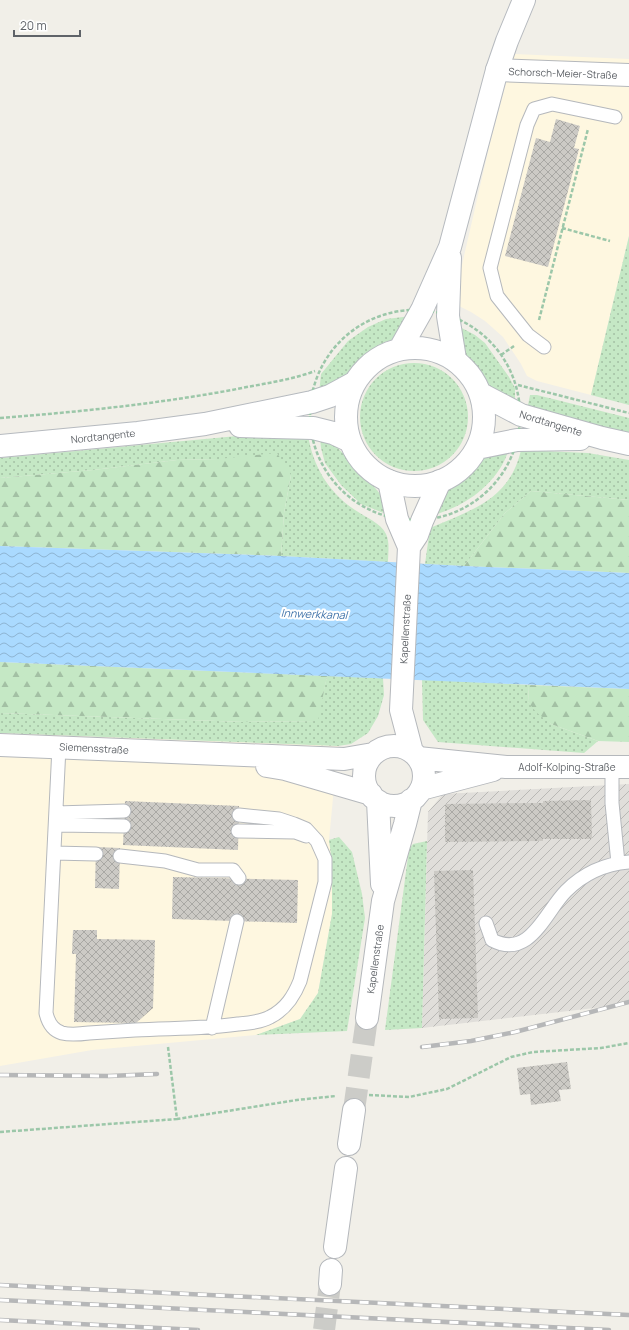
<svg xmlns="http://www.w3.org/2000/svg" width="629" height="1330" viewBox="0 0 629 1330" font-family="Manrope,sans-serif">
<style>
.commercial{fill:#fef7e0}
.industrial{fill:url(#industrial-furrows)}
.green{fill:url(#green-dots)}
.forest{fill:url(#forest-firs)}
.water{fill:url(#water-waves)}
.building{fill:url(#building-cross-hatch)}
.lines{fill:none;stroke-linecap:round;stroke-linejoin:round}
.street-tunnel{stroke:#ccccc8;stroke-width:22;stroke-dasharray:22 11;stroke-linecap:butt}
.lane-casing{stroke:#b5b8bc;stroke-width:15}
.street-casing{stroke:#b5b8bc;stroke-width:24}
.secondary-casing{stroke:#b6babf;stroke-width:24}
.path{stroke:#9cc7a9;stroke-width:2.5;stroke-dasharray:4 2;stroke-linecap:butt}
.lane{stroke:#fff;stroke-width:13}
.street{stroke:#fff;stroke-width:22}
.secondary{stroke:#fff;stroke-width:22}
.rail-casing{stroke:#b6b7b8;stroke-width:4.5}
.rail{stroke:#fff;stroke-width:3;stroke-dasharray:9;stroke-linecap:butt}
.labels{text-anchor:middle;stroke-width:4;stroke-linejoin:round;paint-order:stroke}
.street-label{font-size:10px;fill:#5f6368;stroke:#fff}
.water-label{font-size:11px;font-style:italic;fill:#4174aa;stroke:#fff}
</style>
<defs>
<pattern id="industrial-furrows" width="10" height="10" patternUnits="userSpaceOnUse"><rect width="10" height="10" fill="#e0deda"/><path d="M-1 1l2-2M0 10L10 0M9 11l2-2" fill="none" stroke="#b9b8b5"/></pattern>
<pattern id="green-dots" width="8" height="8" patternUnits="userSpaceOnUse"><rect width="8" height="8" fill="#c5e8c5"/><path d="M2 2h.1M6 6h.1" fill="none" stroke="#a3c0a4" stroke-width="1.8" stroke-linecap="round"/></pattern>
<pattern id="forest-firs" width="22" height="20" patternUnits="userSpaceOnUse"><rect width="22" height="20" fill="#c5e8c5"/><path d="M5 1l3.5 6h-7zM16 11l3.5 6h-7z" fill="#a3c0a4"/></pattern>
<pattern id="water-waves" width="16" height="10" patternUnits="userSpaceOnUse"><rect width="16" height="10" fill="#aadaff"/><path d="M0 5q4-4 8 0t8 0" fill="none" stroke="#8eb4d2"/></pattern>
<pattern id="building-cross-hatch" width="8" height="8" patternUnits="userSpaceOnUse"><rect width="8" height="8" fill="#cccac5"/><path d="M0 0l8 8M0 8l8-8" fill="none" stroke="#a9a8a4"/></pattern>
</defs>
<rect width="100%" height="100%" fill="#f1efe8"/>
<!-- commercial -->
<path class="commercial" d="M 514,54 L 629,59 L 629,236 L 591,395 L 537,381 L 527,376 L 521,364 L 503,337 L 485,321 L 471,312 L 459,306 L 458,283 L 464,256 L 490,143 Z
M 0,733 L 338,746 L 329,840 L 332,862 L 332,914 L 318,993 L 300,1019 L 256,1035 L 92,1050 L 0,1066 Z"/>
<!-- industrial -->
<path class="industrial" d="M 629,784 L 629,1004 L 422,1028 L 428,812 L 443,794 Z"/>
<!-- green -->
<path class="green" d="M 629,236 L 629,405 L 591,395 Z
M 412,316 L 395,339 L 385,342 L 370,351 L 353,366 L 339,386 L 319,394 L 321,374 L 348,341 L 368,327 L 386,319 Z
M 456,325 L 475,335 L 485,343 L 509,377 L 515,388 L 515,406 L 494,391 L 467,357 L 461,348 Z
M360 417a54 54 0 1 1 108 0a54 54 0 1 1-108 0Z
M 530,395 L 537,395 L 629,418 L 629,433 L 527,410 Z
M 248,435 L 308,435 C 313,466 328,492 355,510 C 365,517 381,523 386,534 C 390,542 388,554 388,562 L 281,556 L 284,513 L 291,475 L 218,459 L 177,460 L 93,470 L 0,478 L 0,458 Z
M 320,438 L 333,443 L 371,483 L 381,495 L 386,514 L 361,504 L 341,485 L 325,463 L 321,448 Z
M 509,447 C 504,472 480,495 457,506 C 449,510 440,513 431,516 L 449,487 L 472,470 L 482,459 L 493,451 Z
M 521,450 L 588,453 L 629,460 L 629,500 L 531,491 L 505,513 L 464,566 L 425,564 L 430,528 C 472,510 510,499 521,450 Z
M 327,676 L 383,678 L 384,695 L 378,716 L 368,733 L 351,744 L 338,746 L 0,733 L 0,713 L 244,722 L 317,721 Z
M 422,679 L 529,685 L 528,702 L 551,724 L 598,741 L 584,753 L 438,742 L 423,720 Z
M 339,837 L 352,852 L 362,894 L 365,918 L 347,1031 L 256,1035 L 300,1019 L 318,993 L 332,914 L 332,862 L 329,840 Z
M 427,841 L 422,1028 L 385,1030 L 409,849 L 413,844 Z"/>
<!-- forest -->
<path class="forest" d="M 277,453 L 291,475 L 284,513 L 281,556 L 0,546 L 0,478 L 93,470 L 177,460 L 218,459 Z
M 531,491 L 629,500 L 629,573 L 464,566 L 505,513 Z
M 0,662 L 327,676 L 318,721 L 244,722 L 0,713 Z
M 529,685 L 629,689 L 629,742 L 598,741 L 551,724 L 536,712 L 528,702 Z"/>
<!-- water -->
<path class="water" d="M 0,546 L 281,556 L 464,566 L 629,573 L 629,689 L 0,662 Z"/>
<!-- building -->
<path class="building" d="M 556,119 L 580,126 L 574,148 L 579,149 L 548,267 L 505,256 L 536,138 L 550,142 Z
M 591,800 L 592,839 L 543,839 L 543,841 L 445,842 L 445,804 L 543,803 L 543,801 Z
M 125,801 L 239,806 L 238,850 L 123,845 Z
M 96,847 L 120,848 L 119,889 L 95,888 Z
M 473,870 L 478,1018 L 439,1019 L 434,871 Z
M 173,877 L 298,880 L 297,923 L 172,919 Z
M 73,930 L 97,930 L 97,939 L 155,940 L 153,1008 L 136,1023 L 74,1022 L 76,954 L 72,954 Z
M 567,1062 L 571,1089 L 559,1090 L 561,1101 L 531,1105 L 530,1094 L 520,1095 L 517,1068 Z"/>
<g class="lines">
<!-- street-tunnel -->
<path class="street-tunnel" d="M 354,1110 L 367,1018
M 324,1330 L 330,1284"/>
<defs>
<path id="lane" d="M 544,347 L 528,335 L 497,296 L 490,268 L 527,125 L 534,109 L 552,104 L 615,117
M 59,747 L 46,1013 C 48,1022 52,1030 62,1033 C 70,1035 81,1034 89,1033 C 105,1032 120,1031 135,1030 C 169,1028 204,1029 238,1024 C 249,1023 261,1022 270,1017 C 286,1009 294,996 300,981 L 325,882 L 325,859 L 317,841 L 306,829 L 294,824 L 279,819 L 239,815
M 612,767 L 612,803 L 618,863
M 56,813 L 124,811
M 56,825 L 124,826
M 238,831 L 295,832 L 306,836
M 54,853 L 96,854
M 120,856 L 165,861 L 198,870 L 233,870 L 239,878
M 486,923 L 492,940 C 530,960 545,912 566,891 C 583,874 604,864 629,862
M 212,1028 L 237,921"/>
<path id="street" d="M 497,70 L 629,75
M 389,481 L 397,519 L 409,547 L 401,710 L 412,752
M 409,547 L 417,535 L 422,521 L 440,481
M 0,745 L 344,759 L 373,754
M364 776a30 30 0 1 1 60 0a30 30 0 1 1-60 0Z
M 418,758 L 506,767 L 629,767
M 267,766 L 285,769 L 371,794
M 421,789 L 493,770
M 378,801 L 382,884
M 367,1018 L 383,901 L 405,824 L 411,800
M 349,1144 L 354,1110
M 335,1247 L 346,1168
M 330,1284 L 331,1270"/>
<path id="secondary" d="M 450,258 L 448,316 L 455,359
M346 417a69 69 0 1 1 138 0a69 69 0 1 1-138 0Z
M 400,349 L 422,310 L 450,247 L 497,70 L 507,41 L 524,0
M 481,394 L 521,415 L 602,438 L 629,444
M 240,426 L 313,428 L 333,433 L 350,441
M 0,446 L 138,433 L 205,424 L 312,402 L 330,396 L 354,383
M 477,448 L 517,440 L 580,439"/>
</defs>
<!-- lane casing -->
<use href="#lane" class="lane-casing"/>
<!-- street casing -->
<use href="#street" class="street-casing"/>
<!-- secondary casing -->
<use href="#secondary" class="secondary-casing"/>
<!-- path -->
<path class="path" d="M 562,228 L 610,241
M310 415a105 105 0 1 1 210 0a105 105 0 1 1-210 0Z
M 539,320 L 588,129
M 501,355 L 514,346
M 518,385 L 629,413
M 0,418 C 78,412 155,404 232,390 C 260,384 288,381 315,371
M 168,1047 L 177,1119 L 297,1100 L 336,1096
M 369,1095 L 409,1097 L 447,1089 L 511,1057 L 533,1052 L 601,1048 L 629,1043
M 0,1132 L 177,1119"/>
<!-- lane -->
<use href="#lane" class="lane"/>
<!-- street -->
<use href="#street" class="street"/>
<!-- secondary -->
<use href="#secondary" class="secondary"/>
<defs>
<path id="rail" d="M 422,1047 L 471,1041 L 515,1032 L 629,1002
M 0,1075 L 109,1076 L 157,1074
M 0,1285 L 629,1315
M 0,1300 L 609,1330
M 0,1320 L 198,1330"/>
</defs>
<!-- rail casing -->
<use href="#rail" class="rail-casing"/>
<!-- rail -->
<use href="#rail" class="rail"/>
</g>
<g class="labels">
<!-- street labels -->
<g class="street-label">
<text transform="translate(563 73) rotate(2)" y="4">Schorsch-Meier-Straße</text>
<text transform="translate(551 423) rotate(17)" y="4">Nordtangente</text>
<text transform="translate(103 436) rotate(-6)" y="4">Nordtangente</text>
<text transform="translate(405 629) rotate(-87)" y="4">Kapellenstraße</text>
<text transform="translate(94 748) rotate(3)" y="4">Siemensstraße</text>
<text x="567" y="771">Adolf-Kolping-Straße</text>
<text transform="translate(375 959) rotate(-82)" y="4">Kapellenstraße</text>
</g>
<!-- water labels -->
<g class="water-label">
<text transform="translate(314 614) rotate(2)" y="4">Innwerkkanal</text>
</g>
</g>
<!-- scale -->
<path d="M14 30v6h66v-6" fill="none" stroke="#5f6368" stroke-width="2"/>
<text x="20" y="30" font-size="12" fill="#5f6368" stroke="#ffffff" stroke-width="3" paint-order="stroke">20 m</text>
</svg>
